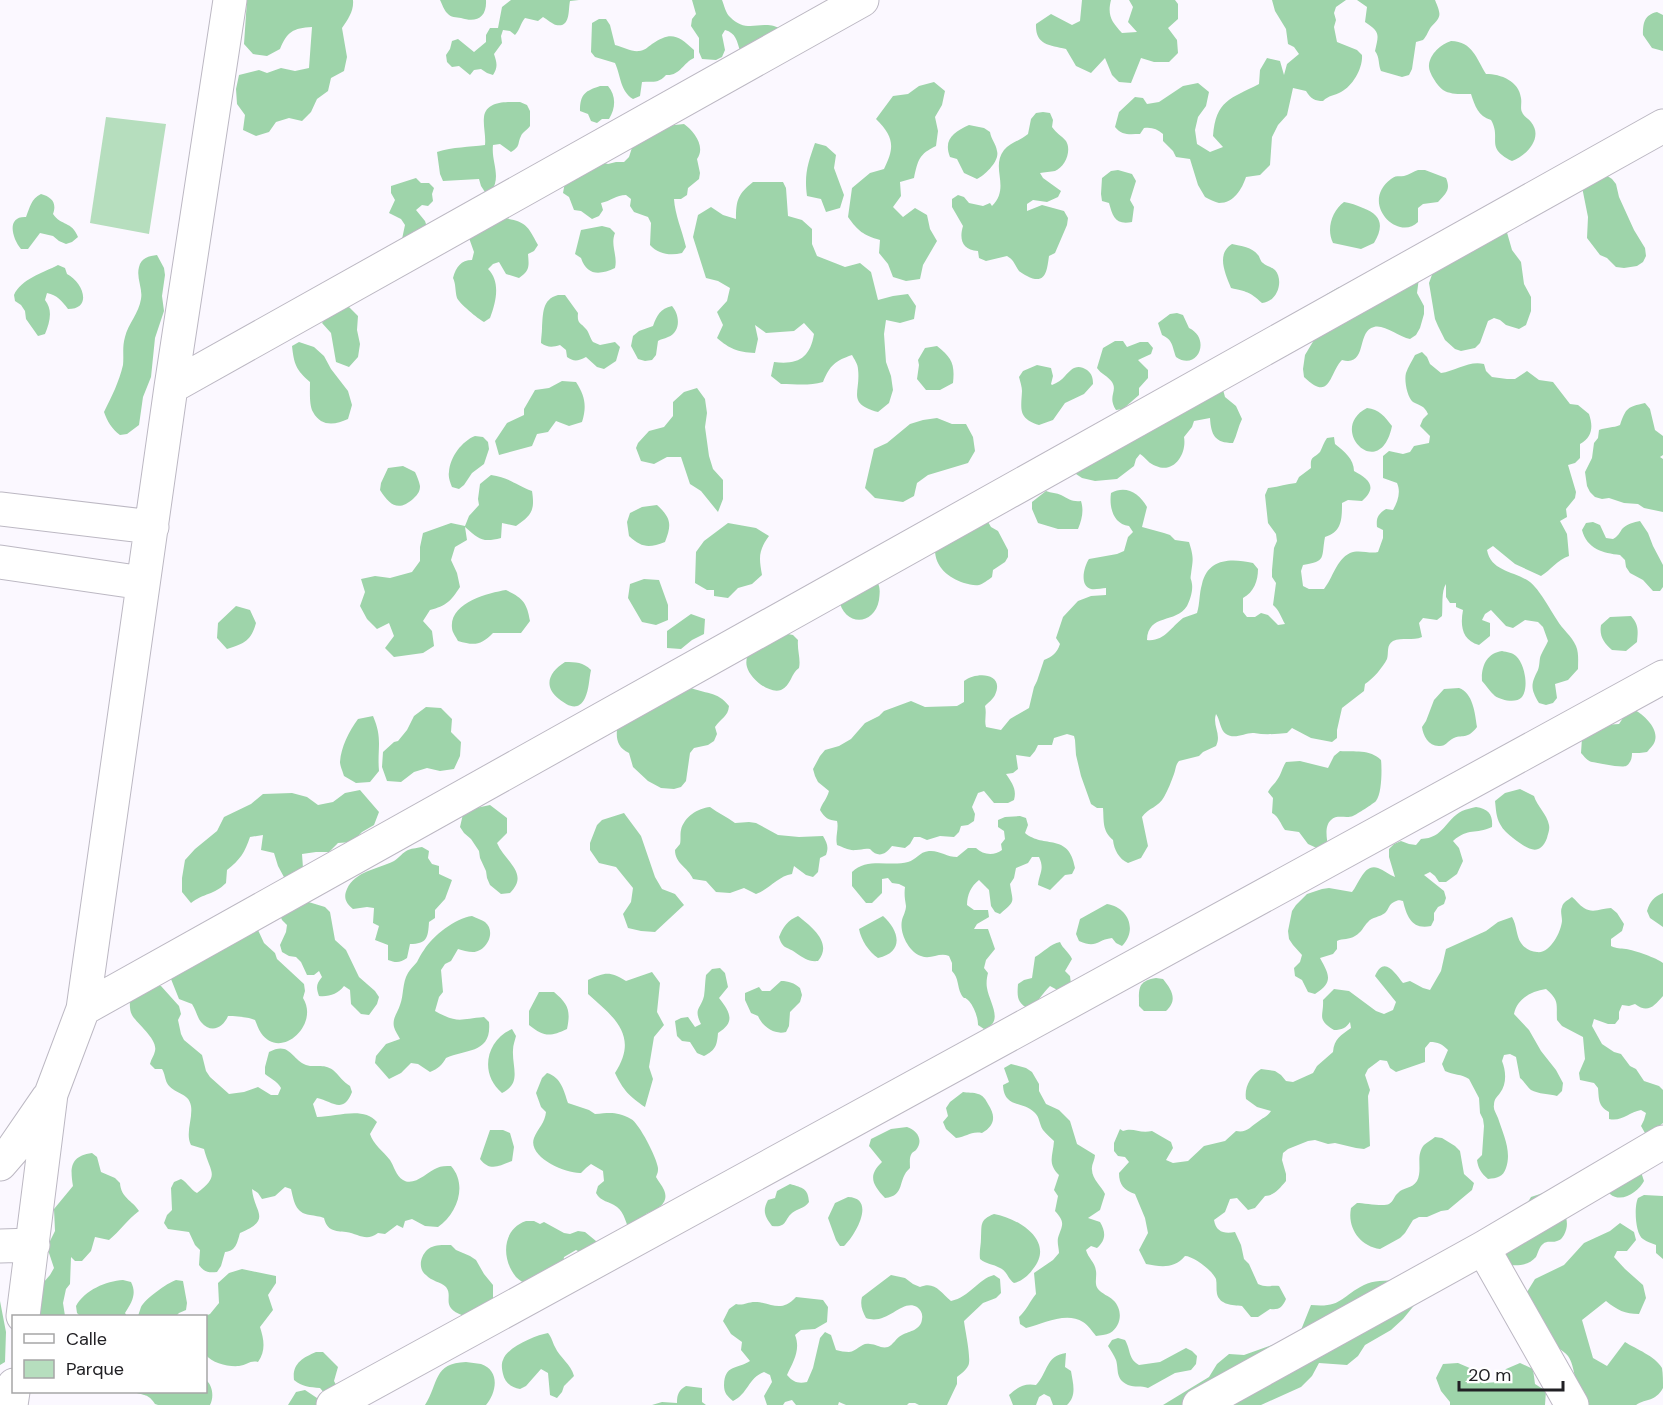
<svg xmlns="http://www.w3.org/2000/svg" width="1663" height="1405" viewBox="0 0 1663 1405" font-family="'DM Sans',sans-serif">
<style>
.green{fill:#b6debe}
.forest{fill:#9ed4aa}
.lines{fill:none;stroke-linecap:round;stroke-linejoin:round}
.minor-casing{stroke:#bcb8c3;stroke-width:35}
.minor{stroke:#fff;stroke-width:33}
</style>
<rect width="100%" height="100%" fill="#fbf8ff"/>
<!-- green -->
<path class="green" d="M 106,117 L 166,124 L 149,234 L 90,223 Z"/>
<!-- forest -->
<path class="forest" d="M 247,0 L 353,0 C 354,11 348,19 342,28 L 347,57 L 344,71 L 331,78 L 328,91 L 317,99 L 311,112 L 302,121 L 289,118 L 276,122 L 269,132 L 256,136 L 243,130 L 245,115 L 237,104 L 236,89 L 239,75 L 259,70 L 267,73 L 281,68 L 295,71 L 309,68 L 312,27 C 293,28 287,32 280,49 L 267,56 L 253,54 L 244,44 Z
M 440,0 L 486,0 C 487,18 476,23 461,18 C 456,17 451,18 447,13 C 444,10 442,4 440,0 Z
M 511,0 L 579,0 L 570,1 C 568,10 571,28 556,25 C 552,24 547,19 543,17 L 538,21 L 525,18 C 520,24 520,30 515,35 L 510,31 L 503,30 L 501,36 L 502,43 L 494,54 C 497,63 498,67 493,75 L 487,73 L 481,69 L 474,70 L 470,75 L 459,66 L 452,67 L 447,62 L 446,55 L 450,49 L 452,41 L 458,39 L 474,52 L 486,42 L 486,35 L 490,28 L 498,28 L 502,7 Z
M 692,0 L 722,0 C 724,5 726,14 730,17 C 748,36 764,17 782,30 L 740,51 C 737,41 736,33 725,30 L 722,35 L 725,50 L 722,57 L 716,60 L 702,59 L 699,52 L 699,38 L 691,26 L 692,19 L 696,14 Z
M 1082,0 L 1111,0 C 1107,16 1112,22 1122,33 L 1137,32 L 1128,22 L 1133,7 L 1129,0 L 1175,0 L 1178,4 L 1178,19 L 1168,28 L 1177,40 L 1178,53 L 1169,62 L 1154,62 L 1141,58 L 1131,83 L 1119,82 L 1112,75 L 1105,58 L 1091,73 L 1076,66 L 1066,49 C 1049,45 1035,45 1036,24 L 1051,14 L 1072,25 L 1080,21 Z
M 1272,0 L 1346,0 L 1336,7 L 1334,13 L 1336,20 L 1334,27 L 1337,42 L 1357,50 L 1362,55 C 1363,68 1353,86 1341,92 C 1334,96 1329,95 1323,101 C 1315,101 1311,99 1306,91 L 1293,88 L 1287,115 L 1278,125 L 1272,137 L 1270,165 L 1260,175 L 1246,177 C 1242,189 1234,203 1219,203 C 1215,202 1209,199 1205,197 L 1198,185 L 1190,159 L 1176,157 L 1173,151 L 1163,141 L 1163,134 C 1157,129 1152,127 1144,128 L 1140,134 C 1130,134 1122,136 1115,127 L 1119,112 L 1135,97 L 1143,98 L 1147,104 L 1159,102 L 1183,86 L 1198,83 L 1209,92 L 1206,106 L 1198,117 L 1195,130 L 1197,144 L 1210,152 L 1223,147 L 1213,136 C 1216,100 1230,99 1259,84 L 1260,70 L 1267,58 L 1280,61 L 1284,75 L 1287,64 L 1299,54 L 1294,47 L 1288,44 L 1286,29 L 1275,11 Z
M 1357,0 L 1435,0 C 1441,15 1442,16 1431,27 C 1428,31 1427,36 1423,40 L 1416,42 L 1412,69 L 1409,75 L 1402,77 L 1381,71 C 1378,64 1380,58 1375,51 C 1379,34 1380,32 1365,22 L 1367,7 Z
M 1657,12 L 1663,15 L 1663,51 L 1652,48 L 1643,35 C 1643,23 1644,15 1657,12 Z
M 599,19 L 606,19 L 610,25 L 615,45 C 623,47 632,52 639,51 C 644,51 648,47 652,44 C 671,31 678,35 694,50 L 694,58 C 683,63 680,76 666,75 C 658,84 653,81 642,82 L 640,96 L 633,99 C 620,91 621,76 615,63 L 595,57 L 591,52 L 592,23 Z
M 1451,41 C 1473,42 1476,58 1486,74 C 1501,74 1519,81 1521,98 C 1522,103 1520,108 1522,112 C 1524,117 1528,118 1531,122 C 1544,138 1526,156 1512,161 C 1484,147 1502,139 1491,120 C 1478,116 1475,106 1471,94 C 1462,94 1451,95 1443,90 C 1437,85 1428,72 1429,65 C 1430,54 1441,44 1451,41 Z
M 934,82 L 945,91 L 942,105 L 935,117 L 938,131 L 936,146 C 919,154 918,160 914,178 L 900,182 L 901,196 L 893,207 L 903,217 L 915,208 L 927,215 L 930,229 L 937,241 L 923,265 L 920,279 L 906,281 L 893,277 L 888,264 L 879,253 L 880,240 C 863,235 858,231 848,217 L 852,188 L 870,173 L 884,169 C 895,147 894,137 876,119 L 893,96 L 908,94 L 919,86 Z
M 600,86 L 608,86 C 616,95 616,108 609,119 L 602,119 L 597,123 L 591,121 L 588,114 L 580,111 C 580,93 586,91 600,86 Z
M 520,102 L 527,105 L 530,111 L 530,126 C 528,129 522,133 521,136 C 517,144 521,146 511,152 L 500,144 L 493,145 C 491,162 502,176 491,192 L 485,192 L 481,186 L 479,179 L 443,181 L 440,174 L 437,152 C 453,147 469,147 485,145 C 486,136 483,126 484,117 C 486,100 508,102 520,102 Z
M 1043,112 L 1050,113 L 1053,120 L 1052,127 C 1056,133 1062,136 1066,141 C 1072,151 1065,167 1055,171 C 1051,172 1044,172 1040,173 L 1043,178 L 1061,191 L 1058,197 L 1047,202 L 1033,200 L 1027,204 L 1027,211 L 1042,205 L 1064,211 L 1068,218 L 1067,225 L 1055,253 L 1049,256 C 1047,270 1046,286 1027,276 C 1025,275 1020,272 1019,271 C 1014,264 1014,260 1007,256 L 986,261 L 979,258 L 978,251 C 962,250 959,239 963,226 L 952,207 L 952,199 L 958,195 L 964,197 L 969,203 L 983,206 L 990,203 L 992,206 C 1011,187 990,168 1004,150 C 1010,143 1021,140 1028,134 L 1031,119 L 1036,113 Z
M 684,124 C 694,131 706,147 697,159 L 700,173 L 699,179 L 688,188 L 687,195 L 681,199 L 674,199 C 675,215 682,230 686,247 L 682,253 C 670,256 658,254 650,245 L 651,223 L 648,217 L 634,212 L 630,206 L 631,199 L 626,195 C 616,195 611,201 601,203 L 603,210 L 599,216 L 592,219 L 581,211 L 574,210 L 569,197 L 563,193 L 565,182 L 593,160 L 608,164 L 616,162 L 624,162 L 629,157 L 638,129 Z
M 969,125 L 984,128 L 990,132 C 991,139 996,144 997,151 C 1000,161 985,175 977,179 L 964,173 L 957,159 L 950,157 C 943,139 954,132 969,125 Z
M 815,143 L 826,146 L 836,155 L 834,168 L 844,195 L 840,208 L 826,212 L 821,199 L 807,196 C 804,174 808,163 815,143 Z
M 1118,170 L 1132,174 L 1136,181 L 1130,200 L 1134,207 L 1132,222 C 1115,225 1113,217 1109,203 L 1102,201 L 1101,194 L 1102,178 L 1111,171 Z
M 1418,170 L 1425,170 L 1446,178 C 1451,190 1446,193 1438,202 L 1423,204 L 1418,208 L 1418,222 C 1398,242 1359,203 1391,179 C 1396,175 1399,177 1404,176 C 1409,175 1414,171 1418,170 Z
M 1606,175 L 1612,179 L 1616,184 L 1619,197 L 1634,230 L 1645,248 L 1646,256 L 1643,262 L 1637,266 L 1624,268 L 1616,267 L 1607,258 L 1600,255 L 1587,238 L 1588,217 L 1582,187 Z
M 416,178 L 421,183 L 429,183 L 434,188 L 432,194 L 433,201 L 428,206 L 422,205 L 416,210 L 425,221 L 427,227 L 402,239 L 405,225 L 401,219 L 389,213 L 395,200 L 391,193 L 391,186 Z
M 753,182 L 783,182 L 786,188 L 788,216 L 802,220 L 812,229 L 812,244 L 817,256 L 845,267 L 860,263 L 871,272 L 878,300 L 893,296 L 908,294 L 916,306 L 914,319 L 900,323 L 886,320 L 884,334 L 886,362 L 891,376 L 893,390 L 889,403 L 878,412 C 846,403 861,393 858,369 C 858,364 854,359 852,355 C 835,361 830,365 823,382 C 809,386 796,384 781,384 L 771,376 L 774,362 C 798,365 810,358 814,334 L 804,323 L 794,331 L 766,333 L 755,325 L 758,339 L 755,353 C 737,352 730,349 717,338 L 723,325 L 717,312 L 727,301 L 730,288 L 718,281 L 706,278 L 693,237 L 698,215 L 711,207 L 723,215 L 736,219 C 736,200 738,194 753,182 Z
M 41,194 C 52,197 57,203 53,214 C 61,226 72,221 78,237 L 72,242 L 66,244 L 59,241 L 53,236 L 40,233 L 28,249 L 21,249 C 12,238 6,216 26,217 C 30,207 31,199 41,194 Z
M 1344,202 C 1351,203 1356,205 1363,208 C 1382,215 1384,226 1374,243 L 1361,249 L 1333,243 C 1326,229 1332,211 1344,202 Z
M 500,217 C 525,222 526,222 538,245 L 534,251 L 528,254 C 529,266 530,271 519,278 L 506,274 L 499,262 L 493,264 L 488,269 C 501,282 496,302 490,318 L 484,322 C 478,319 459,303 457,298 C 455,291 456,284 453,278 C 456,267 461,260 472,260 L 474,252 L 469,238 Z
M 602,226 L 610,228 L 615,233 C 610,245 618,256 615,268 C 600,275 587,276 581,258 L 575,254 L 581,230 Z
M 1506,229 L 1512,250 L 1521,262 L 1524,284 L 1531,297 L 1531,311 L 1526,325 L 1519,329 L 1506,325 L 1500,320 L 1494,318 L 1488,321 L 1480,343 L 1475,348 L 1461,351 L 1455,349 L 1445,340 L 1438,326 L 1435,319 L 1429,283 L 1434,269 Z
M 1232,244 C 1241,246 1252,247 1258,255 C 1260,257 1260,261 1263,263 C 1266,266 1272,267 1275,270 C 1284,280 1278,302 1262,303 C 1249,291 1247,292 1231,288 C 1225,273 1216,254 1232,244 Z
M 157,255 L 164,268 L 165,275 L 162,296 L 164,311 L 155,338 L 151,377 L 143,397 L 139,425 L 127,434 L 120,435 C 112,429 107,421 104,412 C 112,396 119,382 123,365 C 124,355 122,347 125,337 C 128,324 139,313 141,299 C 143,288 136,278 139,267 C 141,258 149,256 157,255 Z
M 58,265 L 65,268 L 67,274 C 83,282 93,309 68,309 C 62,301 57,295 47,293 L 45,300 C 53,310 50,322 45,334 L 38,336 L 26,319 L 25,311 L 21,305 L 15,301 L 14,295 C 21,279 43,273 58,265 Z
M 1419,278 L 1417,293 L 1424,306 L 1424,314 L 1420,328 L 1416,335 L 1410,339 C 1399,337 1384,324 1374,327 C 1356,331 1368,367 1342,360 C 1329,373 1331,403 1304,377 L 1303,369 L 1305,355 L 1320,330 L 1322,301 L 1327,294 L 1339,287 L 1346,290 Z
M 558,295 L 565,295 L 578,313 C 577,324 580,322 586,329 C 589,332 590,338 593,342 L 600,345 L 615,342 L 620,347 L 616,361 L 604,369 L 597,367 L 586,357 C 578,361 574,362 567,357 L 566,350 L 560,345 C 553,347 548,348 541,343 C 541,338 542,333 542,328 C 543,314 542,299 558,295 Z
M 672,306 C 680,315 681,332 668,337 C 664,339 661,339 658,341 L 656,355 L 652,360 L 645,361 L 638,359 L 631,346 L 633,336 L 639,331 L 653,326 C 657,315 660,309 672,306 Z
M 334,307 L 349,307 L 358,316 L 357,330 L 360,344 L 358,357 L 349,367 L 336,362 L 331,333 L 322,323 Z
M 1177,313 L 1183,315 L 1189,328 C 1212,339 1197,372 1176,357 C 1172,346 1173,340 1162,335 L 1158,323 L 1170,314 Z
M 1115,341 L 1123,341 L 1127,347 L 1140,342 L 1148,342 L 1153,348 L 1151,354 L 1138,360 L 1148,370 L 1148,378 L 1139,388 L 1139,395 L 1123,409 L 1116,410 C 1107,396 1118,392 1112,382 C 1108,376 1101,374 1097,368 L 1103,348 Z
M 299,342 L 314,347 L 324,356 L 331,369 L 348,391 L 352,405 L 348,419 C 335,425 321,427 313,412 C 309,405 310,391 310,382 C 296,370 294,364 292,346 Z
M 937,346 C 952,358 955,364 953,383 L 940,390 L 926,390 L 917,379 L 919,365 L 918,360 L 925,348 Z
M 1422,352 L 1427,357 L 1430,364 L 1441,373 C 1455,371 1470,360 1484,364 L 1486,371 L 1492,377 L 1507,379 L 1515,379 L 1527,371 L 1539,380 L 1553,382 L 1570,404 L 1578,405 L 1589,414 C 1593,426 1593,437 1580,444 L 1580,458 L 1575,463 L 1568,465 L 1576,492 L 1575,498 L 1566,509 L 1567,517 L 1560,521 L 1567,534 L 1569,556 C 1557,560 1551,570 1541,576 L 1515,564 L 1493,546 L 1487,550 C 1491,572 1515,571 1530,582 C 1539,589 1550,609 1557,620 C 1562,629 1572,636 1576,646 C 1579,653 1578,662 1578,669 L 1568,680 L 1555,684 L 1557,698 L 1553,703 L 1546,705 L 1539,703 C 1530,688 1531,684 1538,670 C 1540,665 1539,659 1541,655 C 1543,650 1546,646 1548,641 L 1543,627 L 1538,622 L 1525,620 L 1513,628 L 1506,626 L 1491,610 L 1485,614 L 1482,620 L 1490,623 L 1490,636 L 1479,645 C 1462,640 1460,626 1463,610 L 1456,607 L 1456,603 L 1450,603 L 1446,597 L 1446,584 C 1441,591 1443,607 1442,616 L 1437,620 L 1423,618 L 1419,623 L 1422,637 C 1413,641 1402,637 1393,641 C 1386,645 1389,653 1387,659 C 1383,667 1373,679 1365,684 L 1364,691 L 1342,708 L 1337,730 L 1337,738 L 1332,742 L 1311,738 L 1292,728 L 1287,733 C 1276,734 1265,735 1254,733 C 1246,732 1235,740 1226,734 C 1220,730 1220,719 1216,714 C 1212,726 1222,734 1216,746 L 1203,752 L 1199,756 L 1179,761 C 1175,766 1176,769 1174,774 C 1171,782 1168,790 1164,797 C 1159,807 1148,808 1142,817 L 1148,846 L 1141,858 L 1128,863 C 1119,859 1114,850 1113,840 C 1102,831 1104,821 1103,808 L 1097,808 L 1091,804 L 1081,776 L 1076,755 L 1075,740 L 1074,736 L 1067,734 L 1054,738 L 1052,745 L 1038,745 L 1035,751 L 1030,757 L 1016,755 L 1018,769 L 1013,773 L 1006,774 C 1012,783 1017,789 1014,800 L 1008,803 L 994,803 L 984,791 L 978,793 L 972,807 L 975,814 L 974,821 L 968,825 L 961,826 L 959,832 L 954,837 L 940,836 L 927,840 L 920,837 L 914,837 L 910,844 L 905,848 L 892,846 C 885,855 878,858 870,849 C 864,848 861,850 856,850 C 849,851 843,847 837,845 C 835,837 839,828 837,821 C 828,820 825,818 820,810 C 822,803 827,799 829,791 L 818,782 L 815,776 L 813,769 L 820,756 L 825,750 L 839,746 L 851,739 L 865,723 L 879,716 L 884,711 L 911,701 L 925,707 L 957,706 L 964,702 L 964,681 C 977,671 1005,673 995,695 C 993,699 988,703 985,706 C 987,714 984,720 986,727 L 1001,730 L 1010,719 L 1029,708 L 1034,687 L 1037,681 L 1044,660 C 1052,657 1057,653 1060,644 L 1056,638 L 1063,617 L 1078,601 L 1091,596 L 1106,595 L 1106,588 C 1102,588 1095,590 1091,589 C 1079,586 1084,566 1089,559 L 1117,554 L 1124,551 L 1128,537 L 1133,532 L 1129,526 C 1113,524 1109,507 1111,493 C 1126,485 1139,493 1147,507 L 1142,527 L 1164,533 L 1170,535 L 1175,540 L 1189,542 C 1194,558 1193,559 1191,574 C 1190,581 1191,577 1192,584 C 1193,591 1190,600 1187,606 C 1176,624 1148,613 1147,640 C 1164,642 1171,627 1183,618 C 1187,616 1193,615 1197,613 C 1200,603 1199,594 1202,584 C 1208,558 1231,558 1253,563 L 1258,569 C 1258,581 1254,592 1243,598 L 1243,612 L 1247,617 L 1255,617 L 1261,613 L 1268,615 L 1278,625 L 1285,624 C 1281,617 1279,610 1273,605 L 1276,583 L 1272,577 L 1272,570 L 1274,548 L 1277,541 L 1276,534 L 1268,523 L 1265,495 L 1268,488 C 1278,487 1286,484 1296,483 L 1299,477 L 1311,468 C 1310,456 1313,459 1320,452 C 1322,448 1324,442 1327,438 L 1334,437 L 1335,444 C 1344,451 1354,459 1354,471 C 1369,479 1378,487 1362,501 L 1348,500 L 1342,503 C 1342,519 1342,532 1325,537 C 1321,558 1327,561 1303,565 L 1301,571 L 1303,586 L 1309,589 L 1324,589 C 1333,578 1336,560 1350,553 C 1359,549 1369,554 1378,552 L 1383,538 L 1383,530 L 1377,527 C 1376,518 1378,514 1386,509 L 1393,510 C 1398,501 1401,492 1397,483 L 1383,478 L 1383,456 L 1389,451 L 1403,454 L 1410,452 L 1414,446 L 1429,443 L 1430,436 L 1420,426 L 1423,419 L 1428,414 C 1424,405 1420,406 1413,402 C 1407,397 1404,380 1406,373 C 1408,367 1412,361 1415,355 Z
M 1037,365 L 1051,368 L 1053,376 L 1051,384 L 1052,385 C 1057,383 1062,380 1065,376 C 1071,369 1077,363 1087,370 C 1092,374 1093,378 1093,384 L 1084,394 L 1065,403 L 1053,420 L 1039,425 C 1018,418 1021,410 1022,391 C 1022,387 1020,381 1019,377 L 1023,371 Z
M 562,381 L 576,382 C 585,396 587,406 582,422 L 569,426 L 556,421 L 548,432 L 537,434 L 532,446 L 499,455 L 495,441 L 507,423 L 524,415 L 524,409 L 535,390 L 549,388 Z
M 1222,386 L 1225,397 L 1236,406 L 1242,419 C 1238,427 1237,435 1233,443 C 1215,443 1211,435 1210,418 L 1194,421 L 1192,427 L 1184,437 C 1187,454 1174,474 1156,466 C 1149,464 1146,458 1140,454 L 1136,459 L 1134,466 L 1117,479 L 1095,481 L 1082,478 L 1076,474 L 1074,467 Z
M 697,388 L 705,399 L 707,413 L 705,427 L 709,456 L 713,469 L 723,480 L 723,499 L 718,512 L 701,491 L 690,484 L 681,457 L 667,457 L 654,464 L 641,461 L 636,448 L 638,443 L 649,431 L 664,427 L 673,416 L 673,402 L 684,392 Z
M 1645,403 L 1650,409 L 1655,430 L 1663,436 L 1663,455 L 1660,457 L 1663,459 L 1663,512 L 1644,508 L 1638,504 L 1624,503 L 1609,498 L 1602,499 L 1595,497 L 1590,492 L 1587,486 L 1585,472 L 1592,458 L 1594,443 L 1598,438 L 1599,430 C 1607,427 1613,428 1620,425 C 1626,408 1627,407 1645,403 Z
M 1367,408 C 1379,409 1385,417 1392,426 C 1380,484 1326,429 1367,408 Z
M 937,418 L 952,424 L 966,424 L 973,437 L 975,451 L 968,463 L 928,475 L 917,483 L 914,496 L 903,502 L 875,498 L 865,488 L 874,449 L 887,443 L 910,424 L 923,420 Z
M 475,436 L 483,437 L 488,442 L 489,449 L 484,464 L 472,473 L 464,485 L 459,489 L 452,487 C 450,482 448,477 449,472 C 450,457 462,441 475,436 Z
M 403,466 L 415,472 C 417,476 419,481 420,486 C 420,491 418,494 414,498 C 399,512 390,506 380,490 L 381,483 L 388,468 Z
M 491,475 C 508,477 516,485 532,491 C 535,510 532,515 516,526 L 502,523 L 501,538 C 482,543 479,539 465,527 L 467,540 L 455,547 L 451,560 L 457,573 L 460,587 C 451,601 446,606 430,610 L 423,621 L 432,631 L 434,646 L 423,653 L 394,657 L 385,648 L 394,636 L 389,623 L 377,629 L 367,619 L 360,606 L 365,592 L 361,579 L 375,576 L 390,578 L 412,572 L 420,561 L 420,547 L 423,533 L 451,523 L 465,526 L 469,516 L 479,505 L 478,499 L 480,484 Z
M 1046,491 C 1051,493 1057,493 1061,495 C 1069,499 1072,502 1081,501 C 1084,511 1082,519 1078,529 L 1058,529 L 1038,523 L 1032,509 L 1032,502 Z
M 657,505 C 671,518 672,524 665,542 C 649,548 642,548 629,536 L 627,522 L 630,513 L 642,507 Z
M 984,515 L 991,527 L 998,531 L 1008,550 L 1008,557 L 1005,562 L 993,570 L 992,577 C 988,580 983,584 979,585 C 974,586 969,584 964,583 C 948,578 934,566 935,548 Z
M 1640,521 L 1648,533 L 1653,546 L 1663,565 L 1663,587 L 1660,591 L 1653,591 L 1643,580 L 1630,573 L 1626,567 L 1625,560 L 1620,555 C 1603,553 1587,549 1582,530 L 1586,523 L 1593,522 L 1600,525 L 1606,538 L 1613,539 C 1618,536 1619,534 1622,529 C 1627,524 1634,522 1640,521 Z
M 728,523 L 756,528 L 769,536 C 758,551 759,558 762,575 L 752,584 L 738,588 L 728,598 L 714,596 L 714,590 L 707,590 L 695,583 L 696,552 L 704,541 Z
M 874,578 C 881,585 880,591 879,600 C 874,627 843,626 839,599 Z
M 644,579 L 659,580 L 668,605 L 668,620 L 656,625 L 642,622 L 628,598 L 630,584 Z
M 506,590 C 523,598 527,603 530,621 L 521,633 L 493,633 C 481,645 475,646 458,641 C 456,637 452,632 452,628 C 449,603 488,593 506,590 Z
M 236,606 L 250,610 L 256,623 C 251,641 245,643 227,649 L 217,638 L 218,623 Z
M 691,614 L 705,619 L 704,634 L 692,640 L 681,649 L 667,648 L 667,631 Z
M 1631,616 C 1639,625 1638,631 1637,642 L 1626,651 L 1612,650 C 1604,643 1599,636 1601,625 L 1610,617 Z
M 778,632 L 793,635 L 798,640 C 797,650 801,659 799,668 C 791,673 791,686 781,690 C 768,694 750,678 747,667 C 745,661 748,654 749,648 Z
M 1502,651 C 1507,652 1513,653 1516,656 C 1525,664 1529,688 1522,697 C 1516,704 1501,700 1495,696 C 1490,692 1486,685 1482,681 C 1481,666 1487,653 1502,651 Z
M 565,662 C 576,662 583,662 591,670 C 589,679 589,690 585,698 C 578,712 568,706 559,699 C 542,686 550,671 565,662 Z
M 689,687 C 704,694 718,691 729,706 C 728,717 721,718 715,727 L 717,734 L 714,741 L 708,745 L 694,748 L 690,753 L 686,781 L 681,787 L 674,789 L 661,788 L 648,781 L 633,767 L 629,753 C 618,748 616,740 617,729 Z
M 1459,688 C 1473,693 1475,713 1477,727 C 1466,741 1463,733 1452,739 C 1448,741 1446,746 1440,746 C 1429,747 1423,736 1422,727 L 1426,721 L 1434,700 L 1444,689 Z
M 426,707 L 441,708 L 452,719 L 451,732 L 461,742 L 460,756 L 454,769 L 440,771 L 427,768 L 414,772 L 401,782 L 387,781 L 382,767 L 383,752 L 394,742 L 398,741 L 407,730 L 414,716 Z
M 1635,710 C 1645,716 1662,731 1653,745 C 1652,746 1648,751 1647,752 C 1643,753 1636,753 1632,753 C 1632,758 1631,763 1626,766 C 1621,768 1598,763 1592,762 C 1587,761 1584,756 1581,753 L 1582,738 L 1604,725 L 1619,724 L 1627,712 Z
M 373,716 C 383,739 377,748 379,771 L 370,782 L 356,783 L 344,776 C 343,772 340,766 340,762 C 341,747 349,731 358,719 Z
M 1340,751 C 1354,752 1370,749 1381,760 C 1382,768 1382,794 1376,801 C 1373,804 1357,814 1353,816 C 1346,819 1337,814 1331,820 C 1324,826 1327,839 1328,847 L 1321,850 L 1308,844 L 1299,832 L 1285,830 C 1280,823 1279,817 1272,813 L 1273,798 L 1268,792 C 1270,787 1274,785 1277,780 C 1281,775 1282,768 1286,762 L 1300,761 L 1328,768 L 1334,756 Z
M 1520,789 L 1534,796 C 1537,806 1547,814 1549,825 C 1550,830 1548,833 1547,838 C 1539,859 1525,847 1513,838 C 1508,834 1503,830 1500,824 C 1496,817 1496,809 1495,801 L 1505,793 Z
M 360,790 L 379,812 L 374,825 L 362,832 L 352,842 L 338,843 L 329,852 L 316,852 L 302,854 L 303,868 L 285,879 L 278,866 L 274,853 L 261,850 L 263,835 L 250,837 C 245,852 240,860 227,870 L 226,883 C 214,895 204,893 191,903 L 182,892 L 182,878 L 185,860 L 195,849 L 217,831 L 224,817 L 251,804 L 263,794 L 292,793 L 307,797 L 318,805 L 333,802 L 345,793 Z
M 490,805 L 507,818 L 507,833 L 497,843 C 505,862 530,873 510,893 L 501,894 L 490,885 L 487,878 L 486,871 L 480,858 L 479,851 L 471,839 L 464,833 L 460,827 L 463,814 L 476,808 Z
M 710,807 C 718,813 727,817 735,823 L 749,822 L 756,823 L 778,835 L 799,837 L 823,836 C 827,843 829,847 826,855 L 820,858 L 818,872 L 813,877 L 806,875 L 794,866 L 792,874 C 778,876 770,889 756,894 L 744,888 L 730,893 L 716,892 L 706,881 L 693,879 C 688,867 675,864 675,850 L 680,844 C 681,840 680,834 681,830 C 684,817 698,808 710,807 Z
M 1476,807 C 1489,809 1493,815 1492,827 C 1475,835 1469,827 1453,841 L 1459,848 L 1463,861 L 1457,874 L 1446,882 L 1439,882 L 1435,876 L 1430,872 L 1424,875 L 1444,891 L 1446,898 L 1444,904 L 1438,907 L 1434,913 L 1434,920 L 1431,926 C 1412,930 1407,917 1403,901 C 1399,900 1398,900 1394,902 C 1389,904 1389,909 1385,913 C 1380,917 1372,917 1368,922 C 1363,927 1362,932 1355,936 C 1349,940 1343,938 1337,941 L 1337,949 L 1333,954 L 1320,958 C 1330,976 1333,982 1315,994 L 1308,992 L 1302,980 L 1295,976 L 1294,968 L 1300,962 L 1302,955 L 1293,945 L 1289,939 L 1288,931 L 1292,911 L 1296,905 L 1307,894 L 1322,889 L 1329,888 L 1352,892 C 1359,884 1364,863 1378,868 C 1384,870 1389,875 1395,877 L 1389,857 L 1389,849 L 1394,844 L 1401,841 L 1409,844 L 1416,845 L 1421,839 C 1444,838 1445,820 1462,811 C 1466,809 1472,808 1476,807 Z
M 624,813 L 641,836 L 655,877 L 662,889 L 675,894 L 684,905 L 655,932 L 641,931 L 628,928 L 623,914 L 631,902 L 633,888 L 616,867 L 599,863 L 590,850 L 590,843 L 597,825 L 602,820 Z
M 1020,816 L 1026,818 L 1028,825 L 1025,833 C 1044,849 1069,832 1075,868 L 1072,874 L 1065,875 L 1050,890 L 1038,885 C 1039,873 1045,870 1039,857 L 1032,857 L 1028,863 L 1016,868 L 1014,878 L 1010,884 C 1013,904 1016,900 1000,914 L 995,912 L 991,906 L 989,890 L 979,880 C 971,886 967,895 967,905 L 974,910 L 988,910 L 989,917 L 977,924 L 974,929 L 988,929 L 995,949 L 986,960 L 984,968 L 988,973 C 987,977 986,983 987,988 C 989,1002 1005,1022 984,1029 L 978,1025 C 978,1017 974,1007 969,1001 C 963,995 965,1001 961,994 C 957,986 959,978 952,971 L 952,963 L 949,956 C 939,952 931,960 921,956 C 909,952 899,933 902,920 C 903,916 906,911 906,906 C 905,899 904,895 905,887 L 899,884 L 892,883 L 888,878 L 882,879 L 882,893 L 872,903 L 866,903 L 852,886 L 852,872 C 867,857 890,867 908,862 C 916,860 919,852 929,851 C 939,850 947,857 957,857 L 968,848 L 976,848 C 983,855 994,856 1002,850 L 1001,844 L 1005,839 L 1004,831 L 998,827 L 998,820 L 1005,817 Z
M 422,847 L 429,851 L 428,858 L 432,864 L 439,866 L 439,874 L 452,880 L 445,899 L 435,910 L 435,918 L 429,922 C 428,938 427,944 410,944 L 407,958 C 400,963 396,963 388,960 L 388,945 L 375,940 L 379,926 L 373,923 L 374,908 L 367,907 L 353,909 C 346,903 343,898 347,889 C 355,871 378,869 394,861 C 399,858 403,852 408,850 C 413,848 418,848 422,847 Z
M 1663,893 L 1663,927 L 1650,918 L 1647,911 C 1650,901 1654,897 1663,893 Z
M 292,897 L 325,907 L 330,912 L 335,940 L 346,950 L 359,977 L 375,991 L 379,997 L 377,1004 L 369,1015 L 361,1014 L 351,1004 L 350,990 L 344,986 C 338,994 329,997 319,996 C 316,988 316,984 322,977 L 319,971 L 314,975 L 307,975 L 301,962 L 296,957 L 289,956 L 282,952 L 280,945 L 286,932 L 287,925 L 282,920 L 279,913 Z
M 1572,897 C 1576,900 1579,905 1584,908 C 1593,914 1602,908 1611,908 L 1617,913 L 1624,924 L 1622,931 L 1611,939 L 1611,946 C 1617,949 1620,948 1626,949 C 1634,950 1657,958 1663,963 L 1663,996 C 1654,1006 1648,1014 1635,1004 L 1629,1006 L 1622,1005 L 1619,1012 L 1619,1019 L 1615,1024 L 1608,1024 L 1594,1019 L 1592,1026 L 1602,1044 L 1614,1052 L 1621,1054 L 1630,1066 L 1636,1069 L 1644,1081 L 1659,1086 L 1663,1090 L 1663,1123 L 1657,1128 L 1645,1133 L 1641,1126 L 1644,1120 L 1646,1113 L 1641,1110 C 1629,1112 1622,1122 1609,1119 L 1609,1112 C 1598,1106 1599,1099 1598,1088 L 1594,1083 L 1580,1080 L 1579,1073 L 1585,1059 L 1583,1037 L 1562,1026 L 1557,1020 C 1556,1004 1560,1001 1546,989 C 1531,991 1517,999 1514,1014 L 1529,1030 L 1541,1051 L 1556,1070 L 1563,1083 L 1562,1091 L 1557,1096 C 1550,1094 1538,1094 1531,1090 C 1527,1087 1525,1082 1520,1078 L 1516,1057 L 1510,1054 L 1504,1055 L 1502,1061 C 1506,1071 1507,1084 1500,1093 C 1497,1097 1494,1099 1494,1105 C 1493,1109 1496,1113 1498,1118 C 1503,1134 1512,1151 1506,1168 C 1503,1177 1497,1178 1488,1179 C 1481,1173 1478,1168 1477,1160 L 1482,1155 L 1484,1126 L 1483,1119 L 1480,1113 L 1479,1098 L 1469,1079 C 1462,1074 1453,1075 1445,1071 L 1442,1064 L 1448,1050 C 1442,1044 1438,1042 1430,1042 L 1425,1048 L 1425,1062 L 1396,1072 L 1390,1068 L 1387,1061 L 1380,1060 L 1368,1069 L 1365,1075 L 1370,1090 L 1368,1096 L 1370,1146 L 1364,1149 L 1356,1148 L 1335,1143 L 1328,1144 L 1315,1140 L 1308,1141 L 1288,1149 L 1283,1153 L 1282,1160 L 1286,1174 L 1286,1181 C 1279,1189 1275,1195 1265,1196 L 1255,1208 L 1248,1210 L 1237,1198 L 1230,1199 L 1225,1212 L 1214,1220 C 1216,1232 1224,1234 1235,1232 L 1241,1245 L 1244,1259 L 1249,1264 L 1258,1284 C 1266,1288 1271,1285 1279,1286 L 1286,1299 C 1282,1308 1279,1310 1270,1309 L 1258,1317 L 1251,1317 L 1242,1306 C 1232,1305 1220,1305 1217,1294 C 1216,1289 1217,1284 1216,1279 C 1212,1270 1193,1256 1185,1256 C 1174,1269 1161,1267 1146,1264 L 1139,1250 L 1148,1233 L 1145,1218 L 1135,1194 C 1124,1190 1119,1185 1119,1173 L 1129,1162 L 1125,1157 L 1118,1156 L 1114,1151 L 1114,1143 L 1120,1129 L 1123,1131 C 1134,1127 1139,1134 1152,1131 L 1171,1142 L 1173,1148 L 1166,1160 L 1173,1163 L 1188,1161 L 1204,1146 L 1225,1141 L 1236,1131 C 1247,1133 1250,1127 1259,1121 C 1264,1117 1267,1117 1271,1111 L 1257,1107 L 1246,1099 C 1244,1087 1251,1075 1261,1069 L 1275,1071 L 1281,1075 L 1286,1081 L 1293,1082 L 1313,1073 L 1317,1066 L 1333,1052 C 1334,1039 1341,1035 1351,1028 L 1350,1022 C 1346,1028 1342,1030 1334,1030 C 1316,1019 1324,1016 1323,1000 L 1334,989 L 1349,991 L 1376,1011 L 1384,1014 L 1393,1010 L 1396,1002 L 1375,976 C 1384,955 1395,973 1403,983 L 1410,981 L 1423,988 L 1430,990 L 1441,971 L 1446,949 L 1486,931 L 1498,922 L 1512,917 C 1517,925 1516,936 1521,943 C 1525,949 1531,952 1537,952 C 1550,954 1561,932 1562,921 C 1562,916 1560,911 1562,907 C 1563,902 1568,900 1572,897 Z
M 1107,904 C 1128,907 1138,930 1122,946 L 1116,943 L 1112,938 C 1096,940 1097,949 1079,941 L 1076,934 L 1080,919 Z
M 472,916 C 476,918 482,920 485,922 C 497,932 486,952 473,952 C 468,952 462,950 458,949 L 451,961 L 445,964 L 441,970 L 443,992 L 439,997 L 435,1011 C 458,1024 460,1019 484,1017 L 489,1022 C 492,1054 466,1049 446,1058 C 442,1065 438,1069 430,1072 L 418,1064 L 411,1063 L 401,1073 L 389,1079 L 375,1063 L 376,1056 L 386,1044 L 400,1039 C 398,1035 395,1031 394,1027 C 392,1018 398,1012 400,1005 C 404,995 402,983 408,973 C 410,969 414,966 417,962 C 419,958 421,954 424,950 C 433,936 455,918 472,916 Z
M 798,916 C 812,927 833,943 818,961 C 808,962 804,958 796,953 C 787,946 783,950 779,937 C 783,927 788,920 798,916 Z
M 883,916 C 899,930 905,952 878,958 C 869,952 861,940 859,929 Z
M 258,930 L 264,943 L 275,953 L 277,959 L 304,984 L 305,991 L 303,998 C 320,1025 280,1061 261,1033 C 258,1029 257,1024 255,1020 C 248,1017 236,1016 228,1016 C 223,1028 211,1034 201,1022 C 197,1017 196,1010 192,1004 L 179,999 L 171,979 L 170,971 Z
M 1060,942 C 1063,949 1069,952 1072,959 L 1065,971 L 1070,976 L 1071,984 L 1063,993 L 1050,986 C 1042,994 1038,1002 1029,1009 C 1017,1003 1017,997 1018,984 L 1024,980 L 1032,978 L 1035,957 C 1044,952 1050,944 1060,942 Z
M 720,968 L 725,973 L 728,987 L 719,998 C 730,1012 736,1022 718,1033 C 717,1045 716,1050 704,1056 L 697,1053 L 690,1042 L 682,1041 L 677,1036 L 675,1021 L 681,1018 L 688,1017 L 695,1027 L 701,1024 C 693,1008 701,1009 704,996 C 705,989 705,982 706,975 L 712,969 Z
M 652,972 L 660,983 L 657,1012 L 664,1025 L 654,1037 L 649,1067 L 653,1079 L 645,1107 C 630,1097 623,1090 615,1073 C 639,1036 615,1018 588,994 L 588,980 C 605,972 610,971 626,981 Z
M 1156,978 L 1163,979 C 1172,990 1178,1000 1166,1011 L 1144,1011 L 1139,1006 C 1139,989 1137,981 1156,978 Z
M 781,981 C 789,981 794,983 800,988 L 802,995 L 800,1002 L 790,1012 L 789,1026 L 786,1032 C 774,1035 763,1027 758,1016 L 751,1013 L 745,1000 L 745,993 L 759,987 L 762,991 L 770,991 Z
M 154,985 L 161,986 L 179,1006 L 181,1014 L 178,1020 L 181,1034 L 184,1040 L 202,1055 L 206,1071 L 210,1077 L 229,1094 L 244,1092 L 258,1087 L 271,1095 L 278,1095 L 281,1088 C 277,1081 271,1079 265,1074 L 265,1067 L 269,1052 C 290,1041 291,1059 306,1065 C 315,1068 323,1063 333,1070 C 339,1075 343,1082 350,1086 L 352,1092 C 343,1115 332,1101 317,1098 L 313,1104 L 317,1117 C 337,1117 363,1106 377,1122 L 370,1134 C 373,1144 383,1151 390,1160 C 394,1166 396,1176 403,1180 C 414,1187 427,1172 437,1168 C 441,1166 446,1166 451,1166 C 468,1185 457,1214 438,1227 L 425,1226 L 412,1219 L 405,1221 L 403,1228 L 397,1225 L 385,1234 L 378,1233 C 366,1242 359,1234 346,1232 C 335,1231 327,1231 324,1218 C 319,1216 315,1216 310,1215 C 295,1213 294,1201 291,1189 L 285,1187 L 275,1196 L 262,1199 L 258,1193 L 252,1189 C 254,1213 273,1219 240,1233 C 237,1243 236,1251 225,1252 L 221,1266 L 217,1272 C 208,1273 204,1272 199,1265 L 200,1250 L 195,1245 L 189,1232 L 168,1229 L 164,1223 L 167,1215 L 172,1210 L 171,1188 L 174,1182 L 181,1179 C 188,1183 190,1189 197,1193 C 221,1175 210,1173 204,1149 L 191,1145 C 185,1133 193,1119 191,1106 C 189,1092 173,1094 167,1083 C 165,1079 165,1074 162,1069 L 155,1069 L 150,1064 C 151,1059 154,1056 155,1051 C 158,1039 137,1024 132,1015 C 129,1010 130,1002 130,996 Z
M 539,992 L 554,992 C 568,1004 571,1010 567,1029 C 550,1037 544,1037 529,1025 L 529,1011 Z
M 512,1029 L 516,1036 C 515,1040 513,1045 513,1050 C 512,1068 522,1083 502,1093 C 479,1074 486,1040 512,1029 Z
M 1011,1064 L 1026,1068 L 1032,1072 L 1039,1084 L 1039,1091 L 1046,1104 L 1059,1110 L 1070,1121 L 1077,1144 L 1095,1155 C 1095,1160 1091,1165 1092,1170 C 1092,1179 1102,1187 1105,1194 L 1100,1210 L 1088,1218 L 1100,1222 C 1106,1232 1106,1240 1097,1248 L 1091,1246 L 1086,1250 C 1088,1258 1095,1262 1096,1271 C 1097,1277 1094,1284 1098,1289 C 1102,1294 1109,1296 1113,1300 C 1123,1309 1122,1326 1110,1333 C 1106,1335 1100,1335 1096,1336 C 1092,1331 1088,1325 1083,1322 C 1066,1311 1043,1324 1026,1328 L 1020,1324 L 1019,1317 C 1026,1311 1030,1301 1036,1294 L 1034,1273 L 1053,1260 L 1059,1253 C 1059,1249 1057,1243 1058,1238 C 1062,1225 1066,1223 1055,1211 L 1058,1196 L 1054,1190 L 1059,1175 C 1047,1163 1053,1156 1054,1141 C 1050,1137 1046,1134 1043,1130 C 1039,1124 1040,1117 1034,1112 C 1022,1101 1004,1108 1003,1085 L 1009,1082 L 1004,1068 Z
M 547,1073 C 561,1077 564,1091 568,1103 L 589,1110 L 595,1114 C 610,1113 616,1111 631,1119 C 639,1123 657,1158 658,1168 C 658,1172 658,1172 656,1177 C 658,1181 662,1185 664,1190 C 670,1204 656,1210 646,1214 L 646,1236 L 630,1234 C 627,1225 624,1212 617,1207 C 609,1201 601,1202 596,1193 L 598,1186 L 604,1181 L 603,1171 L 591,1164 L 586,1168 L 581,1173 C 566,1174 527,1157 534,1138 C 538,1128 545,1123 546,1112 L 541,1107 L 536,1093 L 542,1078 Z
M 963,1092 C 967,1093 974,1092 978,1094 C 983,1095 986,1100 988,1104 C 996,1116 995,1126 982,1133 C 970,1131 967,1137 956,1138 L 946,1129 L 943,1122 L 948,1116 L 946,1108 L 950,1102 Z
M 907,1127 C 917,1130 924,1140 916,1150 C 915,1151 913,1152 912,1153 C 909,1157 910,1163 910,1168 C 897,1179 906,1196 885,1198 C 873,1185 867,1176 882,1162 L 869,1146 L 871,1139 L 891,1129 Z
M 490,1130 L 503,1130 L 510,1133 L 514,1147 L 512,1161 C 499,1166 490,1172 480,1159 Z
M 1435,1137 L 1442,1138 L 1455,1146 L 1460,1151 L 1464,1174 L 1474,1183 L 1472,1190 L 1448,1210 L 1441,1211 L 1427,1217 L 1419,1217 L 1413,1220 L 1405,1233 L 1400,1238 L 1380,1249 C 1360,1246 1347,1228 1351,1208 L 1357,1203 C 1364,1203 1384,1207 1389,1204 C 1394,1201 1394,1196 1398,1193 C 1403,1187 1412,1189 1417,1181 C 1423,1169 1415,1156 1424,1145 C 1427,1142 1432,1140 1435,1137 Z
M 92,1153 L 97,1157 L 101,1172 L 115,1178 L 120,1183 C 121,1198 132,1200 139,1211 C 127,1220 120,1231 109,1240 L 95,1237 L 91,1251 L 82,1261 L 75,1261 L 71,1257 L 70,1284 L 66,1289 L 63,1303 L 65,1316 L 27,1316 L 36,1291 L 50,1275 L 54,1268 L 47,1247 L 55,1231 L 54,1209 L 73,1186 C 70,1168 70,1156 92,1153 Z
M 1639,1166 L 1644,1181 C 1639,1191 1622,1204 1610,1194 C 1607,1191 1604,1185 1602,1181 Z
M 790,1184 C 803,1188 808,1188 809,1202 C 804,1209 798,1208 792,1213 C 784,1220 787,1228 772,1226 C 765,1217 762,1211 768,1200 L 775,1198 L 777,1191 Z
M 1546,1192 L 1558,1198 C 1564,1211 1571,1222 1564,1235 C 1562,1238 1561,1240 1557,1241 C 1552,1243 1547,1240 1543,1244 C 1539,1247 1538,1253 1536,1257 C 1529,1265 1519,1266 1509,1265 L 1490,1229 L 1523,1210 L 1531,1197 Z
M 1644,1195 L 1663,1196 L 1663,1259 L 1656,1253 L 1656,1245 C 1652,1243 1647,1242 1643,1239 C 1635,1234 1634,1206 1638,1198 Z
M 848,1197 C 877,1198 855,1236 844,1246 L 840,1246 L 836,1240 L 828,1218 L 835,1203 Z
M 994,1214 C 1018,1218 1056,1241 1033,1269 C 1028,1276 1022,1281 1014,1283 C 1008,1279 1007,1271 1000,1268 C 993,1264 986,1264 980,1259 C 979,1251 981,1246 981,1238 C 982,1225 979,1220 994,1214 Z
M 526,1221 L 534,1221 L 540,1224 L 544,1222 L 564,1233 L 570,1234 L 578,1231 L 585,1232 L 596,1241 L 596,1248 L 582,1253 L 576,1250 L 564,1257 L 563,1264 L 528,1285 C 524,1283 519,1280 516,1277 C 501,1259 502,1229 526,1221 Z
M 1620,1223 L 1634,1232 L 1636,1240 L 1627,1251 L 1617,1251 L 1614,1257 L 1625,1269 L 1643,1285 L 1646,1298 L 1639,1314 C 1625,1314 1617,1310 1606,1301 L 1582,1320 L 1593,1358 L 1607,1366 L 1625,1342 C 1636,1349 1655,1356 1662,1368 C 1663,1374 1663,1382 1663,1388 C 1655,1402 1647,1398 1636,1405 L 1578,1405 C 1577,1393 1575,1365 1568,1356 C 1562,1349 1554,1346 1546,1343 L 1527,1292 L 1535,1279 L 1564,1265 L 1584,1243 L 1610,1231 Z
M 444,1245 L 451,1245 L 456,1250 L 470,1256 L 476,1260 L 484,1274 L 493,1285 L 493,1299 L 464,1316 C 439,1307 454,1297 446,1287 C 441,1282 431,1281 426,1275 C 418,1269 420,1257 427,1250 C 431,1246 438,1245 444,1245 Z
M 242,1269 L 276,1276 L 276,1283 L 268,1295 L 273,1310 L 260,1327 C 264,1340 266,1350 258,1362 C 250,1360 247,1365 239,1366 C 228,1367 212,1363 206,1355 L 205,1316 L 210,1314 L 219,1303 L 218,1283 L 229,1273 Z
M 891,1275 L 905,1278 L 913,1284 L 920,1287 C 935,1281 940,1292 951,1301 C 970,1297 978,1279 994,1275 L 1000,1279 L 1001,1293 L 996,1298 L 983,1303 L 964,1321 C 965,1330 972,1361 968,1366 C 966,1370 961,1374 957,1377 L 957,1384 L 947,1405 L 919,1405 L 915,1403 L 909,1403 L 907,1405 L 846,1405 L 839,1402 L 838,1405 L 796,1405 L 792,1400 L 785,1402 L 783,1405 L 767,1405 L 764,1396 L 772,1382 L 770,1375 L 764,1372 C 748,1378 748,1394 733,1401 C 727,1396 724,1393 724,1385 C 725,1364 736,1370 750,1361 L 741,1350 L 742,1342 L 731,1334 L 723,1321 L 729,1309 L 736,1304 C 743,1306 747,1302 755,1302 C 772,1302 780,1314 796,1297 L 823,1300 L 828,1307 L 827,1322 L 815,1329 L 801,1330 L 795,1335 C 801,1350 793,1362 787,1375 C 793,1382 798,1384 807,1382 L 813,1368 L 820,1338 L 825,1332 L 831,1335 L 836,1350 C 840,1351 845,1352 849,1352 C 858,1351 861,1342 870,1344 C 876,1344 881,1349 888,1347 C 893,1345 896,1338 902,1335 C 910,1331 921,1330 922,1319 C 923,1314 921,1310 917,1307 C 902,1298 887,1326 866,1318 C 862,1310 860,1305 862,1297 Z
M 123,1280 L 131,1282 C 137,1294 132,1302 125,1313 L 127,1316 L 80,1316 L 77,1313 L 76,1306 C 85,1290 106,1281 123,1280 Z
M 176,1280 L 183,1281 L 187,1303 L 186,1310 L 179,1313 L 176,1316 L 138,1316 C 139,1313 140,1310 141,1307 C 145,1299 167,1283 176,1280 Z
M 1397,1280 L 1421,1297 L 1403,1319 L 1391,1330 L 1365,1345 L 1358,1356 L 1347,1365 L 1319,1363 L 1312,1376 L 1301,1387 L 1261,1405 L 1163,1405 L 1209,1377 L 1217,1364 L 1229,1354 L 1244,1355 L 1272,1345 L 1286,1343 L 1299,1335 L 1311,1305 C 1342,1308 1340,1297 1364,1285 C 1373,1280 1386,1281 1397,1280 Z
M 0,1301 L 6,1332 L 5,1362 L 0,1365 Z
M 548,1333 C 552,1338 552,1341 555,1347 C 560,1358 571,1364 574,1376 L 564,1386 L 562,1392 L 557,1398 L 550,1395 L 548,1373 L 541,1369 L 526,1386 L 520,1389 C 512,1388 505,1383 503,1374 C 502,1370 501,1364 503,1360 C 507,1347 536,1335 548,1333 Z
M 1118,1338 L 1125,1340 C 1131,1350 1128,1359 1139,1365 L 1160,1362 L 1186,1348 L 1192,1351 L 1197,1356 L 1196,1364 L 1191,1370 L 1175,1373 L 1148,1388 C 1141,1385 1135,1388 1128,1385 C 1115,1379 1119,1370 1116,1360 C 1114,1355 1111,1351 1108,1346 L 1112,1340 Z
M 316,1352 L 323,1352 L 338,1367 L 334,1381 L 341,1394 L 325,1394 L 320,1388 C 310,1387 302,1387 294,1380 C 292,1364 302,1358 316,1352 Z
M 1066,1353 L 1065,1367 L 1071,1371 C 1073,1384 1077,1395 1067,1405 L 1053,1405 L 1050,1397 L 1044,1394 L 1039,1397 L 1036,1405 L 1013,1405 L 1009,1395 C 1018,1387 1024,1383 1036,1385 C 1048,1373 1045,1356 1066,1353 Z
M 466,1362 C 471,1363 476,1363 481,1364 C 501,1371 496,1393 486,1405 L 425,1405 C 439,1383 433,1363 466,1362 Z
M 1458,1363 L 1472,1369 L 1484,1383 L 1499,1382 L 1506,1369 L 1520,1363 L 1533,1369 L 1535,1384 L 1546,1391 L 1545,1405 L 1450,1405 L 1450,1402 L 1441,1391 L 1436,1378 L 1443,1364 Z
M 206,1380 C 213,1386 214,1397 210,1405 L 158,1405 L 155,1404 C 148,1393 144,1396 134,1392 L 206,1392 Z
M 686,1386 L 702,1388 L 702,1402 L 706,1405 L 652,1405 L 662,1402 L 677,1403 C 677,1394 679,1390 686,1386 Z
M 305,1390 L 317,1398 L 321,1405 L 288,1405 L 296,1392 Z"/>
<g class="lines">
<defs>
<path id="minor" d="M 171,387 L 862,0
M 0,509 L 152,527
M 0,562 L 143,583
M 83,1009 L 1663,126
M 0,1164 L 13,1149 L 48,1098
M 0,1246 L 33,1245
M 1483,1248 L 1572,1405
M 23,1316 L 51,1094 L 83,1009 L 171,387 L 230,0
M 11,1405 L 14,1385
M 333,1405 L 1663,677
M 1199,1405 L 1483,1248 L 1663,1142"/>
</defs>
<!-- minor casing -->
<use href="#minor" class="minor-casing"/>
<!-- minor -->
<use href="#minor" class="minor"/>
</g>
<!-- legend -->
<rect x="12" y="1315" width="195" height="78" fill="#ffffff" stroke="#a6a6a7" stroke-width="1.5"/>
<rect x="24" y="1334" width="30" height="9" fill="#ffffff" stroke="#a6a6a7" stroke-width="1.5"/>
<text x="66" y="1345" font-size="18" fill="#212024">Calle</text>
<rect x="24" y="1360" width="30" height="18" fill="#b6debe" stroke="#a6a6a7" stroke-width="1.5"/>
<text x="66" y="1375" font-size="18" fill="#212024">Parque</text>
<!-- scale -->
<path d="M1459 1381v9h104v-9" fill="none" stroke="#212024" stroke-width="3"/>
<text x="1468" y="1381" font-size="18" fill="#212024" stroke="#ffffff" stroke-width="4.5" paint-order="stroke">20 m</text>
</svg>
